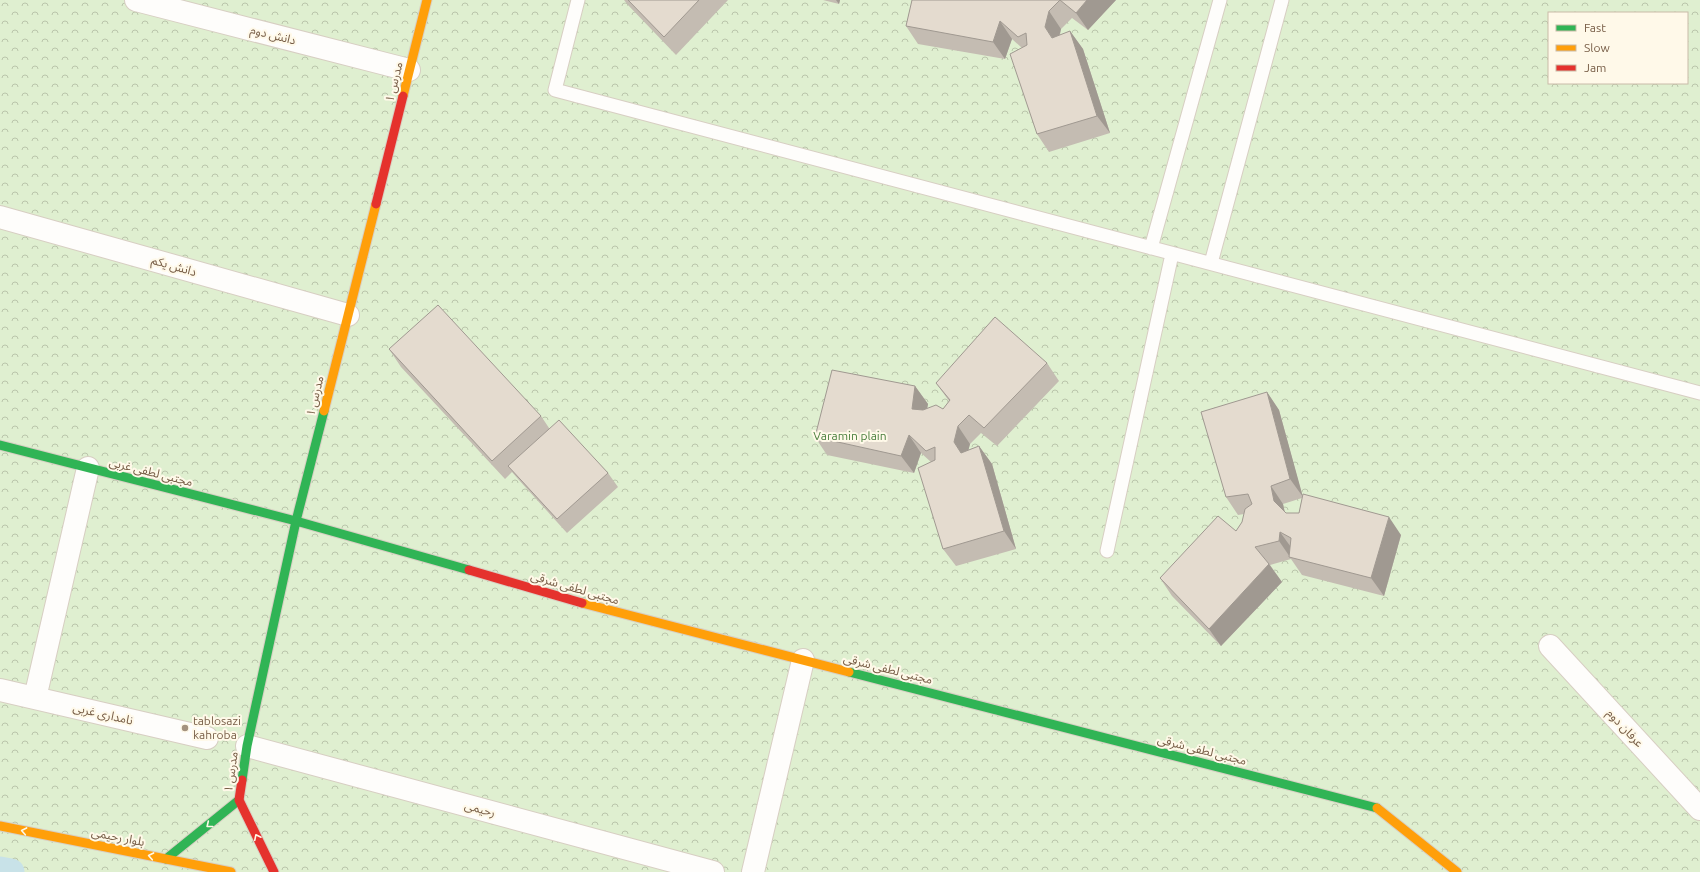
<svg xmlns="http://www.w3.org/2000/svg" width="1700" height="872" viewBox="0 0 1700 872" font-family="Ubuntu,'Noto Sans Arabic',sans-serif">
<style>
.park{fill:url(#park-crowns);fill-rule:evenodd}
.lines{fill:none;stroke-linecap:round;stroke-linejoin:round}
.canal{stroke:#c8e2e8;stroke-width:27}
.lane-casing{stroke:#d7cec2;stroke-width:15}
.street-casing{stroke:#d7cec2;stroke-width:24}
.fast-casing{stroke:#d8cfc3;stroke-width:11}
.slow-casing{stroke:#d8cfc3;stroke-width:11}
.jam-casing{stroke:#d8cfc3;stroke-width:11}
.lane{stroke:#fefdfb;stroke-width:13}
.street{stroke:#fefdfb;stroke-width:22}
.fast{stroke:#30b455;stroke-width:9}
.slow{stroke:#ff9f0a;stroke-width:9}
.jam{stroke:#e5322d;stroke-width:9}
.wall{fill:#c4bcb2;fill-rule:evenodd}
.shaded-wall{fill:#a09991}
.building{fill:#e4dbcf;stroke:#a09991}
.oneway{stroke:#fff9e9}
.poi-dot{fill:#a4927e;stroke:#fff9e9;stroke-width:1.5}
.labels{text-anchor:middle;stroke-width:4;stroke-linejoin:round;paint-order:stroke}
.street-label{font-size:12px;fill:#775d46;stroke:#fff9e9}
.park-label{font-size:12px;fill:#487e3c;stroke:#fff9e9}
.poi-label{font-size:12px;fill:#775d46;stroke:#fff9e9;text-anchor:start}
</style>
<defs>
<pattern id="park-crowns" width="20" height="18" patternUnits="userSpaceOnUse"><rect width="20" height="18" fill="#dfefd0"/><path d="M2 6a3 3 0 1 1 6 0M12 15a3 3 0 1 1 6 0" fill="none" stroke="#bac5ab"/></pattern>
</defs>
<rect width="100%" height="100%" fill="#f8f3e7"/>
<!-- park -->
<path class="park" d="M 0,0 L 1700,0 L 1700,872 L 0,872 ZM 1549,13 L 1687,13 L 1687,83 L 1549,83 Z"/>
<g class="lines">
<!-- canal -->
<path class="canal" d="M 0,870 L 11,872"/>
<defs>
<path id="lane" d="M 578,0 L 555,90 L 1700,393
M 1151,248 L 1220,0
M 1211,263 L 1282,0
M 1107,551 L 1172,254"/>
<path id="street" d="M 136,0 L 409,70
M 0,217 L 348,315
M 1550,646 L 1700,809
M 0,690 L 207,738
M 35,698 L 88,468
M 247,746 L 713,872
M 753,872 L 803,660"/>
<path id="fast" d="M 0,445 L 296,521 L 469,570
M 849,672 L 1377,808
M 242,780 L 247,746 L 296,521 L 324,411
M 166,859 L 239,800"/>
<path id="slow" d="M 403,96 L 427,0
M 324,411 L 376,204
M 582,603 L 849,672
M 1377,808 L 1457,872
M 0,826 L 231,872"/>
<path id="jam" d="M 376,204 L 403,96
M 469,570 L 582,603
M 242,780 L 239,800 L 274,872"/>
</defs>
<!-- lane casing -->
<use href="#lane" class="lane-casing"/>
<!-- street casing -->
<use href="#street" class="street-casing"/>
<!-- fast casing -->
<use href="#fast" class="fast-casing"/>
<!-- slow casing -->
<use href="#slow" class="slow-casing"/>
<!-- jam casing -->
<use href="#jam" class="jam-casing"/>
<!-- lane -->
<use href="#lane" class="lane"/>
<!-- street -->
<use href="#street" class="street"/>
<!-- fast -->
<use href="#fast" class="fast"/>
<!-- slow -->
<use href="#slow" class="slow"/>
<!-- jam -->
<use href="#jam" class="jam"/>
</g>
<!-- wall -->
<path class="wall" d="M 624,0 L 728,0 L 676,55 L 628,5 Z
M 823,0 L 840,0 L 839,4 Z
M 912,0 L 1116,0 L 1088,30 L 1072,18 L 1061,29 L 1060,35 L 1070,31 L 1083,49 L 1110,133 L 1049,152 L 1037,134 L 1022,48 L 1012,39 L 1005,59 L 918,44 L 906,26 Z
M 389,349 L 541,416 L 549,428 L 608,473 L 618,487 L 567,533 L 518,479 L 512,472 L 505,479 L 401,367 Z
M 1047,363 L 1059,381 L 997,446 L 981,433 L 970,444 L 968,450 L 979,446 L 992,464 L 1016,549 L 956,566 L 943,549 L 931,462 L 921,453 L 914,473 L 827,455 L 815,437 L 915,386 L 928,404 L 927,408 L 943,409 L 949,401 L 936,383 Z
M 1267,392 L 1279,410 L 1302,495 L 1401,535 L 1384,596 L 1302,575 L 1291,559 L 1270,565 L 1282,582 L 1221,646 L 1172,596 L 1160,578 L 1236,531 L 1242,522 L 1244,514 L 1238,515 L 1226,497 ZM 1302,498 L 1299,513 L 1286,513 L 1285,512 L 1283,504 Z"/>
<!-- shaded-wall -->
<path class="shaded-wall" d="M 836,0 L 840,0 L 839,4 Z
M 1087,0 L 1116,0 L 1088,30 L 1076,13 Z
M 1049,11 L 1061,29 L 1057,45 L 1045,27 Z
M 1000,21 L 1012,39 L 1005,59 L 993,42 Z
M 1070,31 L 1083,49 L 1110,133 L 1097,116 Z
M 915,386 L 928,404 L 924,427 L 912,409 Z
M 1267,392 L 1279,410 L 1303,497 L 1290,479 Z
M 958,426 L 970,444 L 966,460 L 961,453 L 954,442 Z
M 909,435 L 921,453 L 914,473 L 901,456 Z
M 979,446 L 992,464 L 1016,549 L 1004,531 Z
M 1271,486 L 1283,504 L 1286,519 L 1274,501 Z
M 1389,517 L 1401,535 L 1384,596 L 1371,578 Z
M 1280,532 L 1293,550 L 1290,557 L 1279,541 Z
M 1269,564 L 1282,582 L 1221,646 L 1209,629 Z"/>
<!-- building -->
<path class="building" d="M 628,0 L 699,0 L 664,37 Z
M 912,0 L 1087,0 L 1076,13 L 1060,0 L 1049,11 L 1045,27 L 1052,38 L 1070,31 L 1097,116 L 1037,134 L 1010,54 L 1027,45 L 1026,33 L 1018,37 L 1000,21 L 993,42 L 906,26 Z
M 438,305 L 541,416 L 492,461 L 389,349 Z
M 995,317 L 1047,363 L 984,428 L 969,415 L 958,426 L 954,442 L 961,453 L 979,446 L 1004,531 L 943,549 L 918,468 L 935,460 L 935,447 L 926,451 L 909,435 L 901,456 L 815,437 L 832,370 L 915,386 L 912,409 L 923,410 L 936,405 L 943,409 L 950,400 L 936,383 Z
M 1267,392 L 1290,479 L 1271,486 L 1274,501 L 1286,513 L 1299,513 L 1303,494 L 1389,517 L 1371,578 L 1289,557 L 1291,538 L 1280,532 L 1279,541 L 1255,547 L 1269,564 L 1209,629 L 1160,578 L 1218,516 L 1236,531 L 1242,522 L 1245,509 L 1252,504 L 1248,494 L 1226,497 L 1201,412 Z
M 559,420 L 608,473 L 557,519 L 508,466 Z"/>
<!-- one-way arrows -->
<defs><path id="oneway-chevron" d="M-2-3.5L2.5 0L-2 3.5" fill="none" stroke-width="1.6" stroke-linecap="round" stroke-linejoin="round"/></defs>
<g class="oneway">
<use href="#oneway-chevron" transform="translate(209 825) rotate(141)"/>
<use href="#oneway-chevron" transform="translate(24 831) rotate(-169)"/>
<use href="#oneway-chevron" transform="translate(257 837) rotate(-116)"/>
<use href="#oneway-chevron" transform="translate(151 856) rotate(-169)"/>
</g>
<!-- markers -->
<circle class="poi-dot" cx="185" cy="728" r="4"/>
<g class="labels">
<!-- street labels -->
<g class="street-label">
<text transform="translate(273 35) rotate(14)" y="4">دانش دوم</text>
<text transform="translate(394 82) rotate(-76)" y="4">مدرس ۱</text>
<text transform="translate(174 266) rotate(16)" y="4">دانش یکم</text>
<text transform="translate(315 396) rotate(-76)" y="4">مدرس ۱</text>
<text transform="translate(151 472) rotate(14)" y="4">مجتبی لطفی غربی</text>
<text transform="translate(575 588) rotate(16)" y="4">مجتبی لطفی شرقی</text>
<text transform="translate(888 669) rotate(14)" y="4">مجتبی لطفی شرقی</text>
<text transform="translate(103 714) rotate(13)" y="4">نامداری غربی</text>
<text transform="translate(1625 728) rotate(47)" y="4">عرفان دوم</text>
<text transform="translate(1202 750) rotate(14)" y="4">مجتبی لطفی شرقی</text>
<text transform="translate(231 772) rotate(-82)" y="4">مدرس ۱</text>
<text transform="translate(480 809) rotate(15)" y="4">رحیمی</text>
<text transform="translate(118 837) rotate(11)" y="4">بلوار رحیمی</text>
</g>
<!-- park labels -->
<g class="park-label">
<text x="850" y="440">Varamin plain</text>
</g>
<!-- poi labels -->
<g class="poi-label">
<text x="193" y="725">tablosazi<tspan x="193" dy="14">kahroba</tspan></text>
</g>
</g>
<!-- legend -->
<rect x="1548" y="12" width="140" height="72" fill="#fff9e9" stroke="#c9bba8"/>
<rect x="1556" y="25" width="20" height="6" fill="#30b455" stroke="#c9bba8"/>
<text x="1584" y="32" font-size="12" fill="#775d46">Fast</text>
<rect x="1556" y="45" width="20" height="6" fill="#ff9f0a" stroke="#c9bba8"/>
<text x="1584" y="52" font-size="12" fill="#775d46">Slow</text>
<rect x="1556" y="65" width="20" height="6" fill="#e5322d" stroke="#c9bba8"/>
<text x="1584" y="72" font-size="12" fill="#775d46">Jam</text>
</svg>
